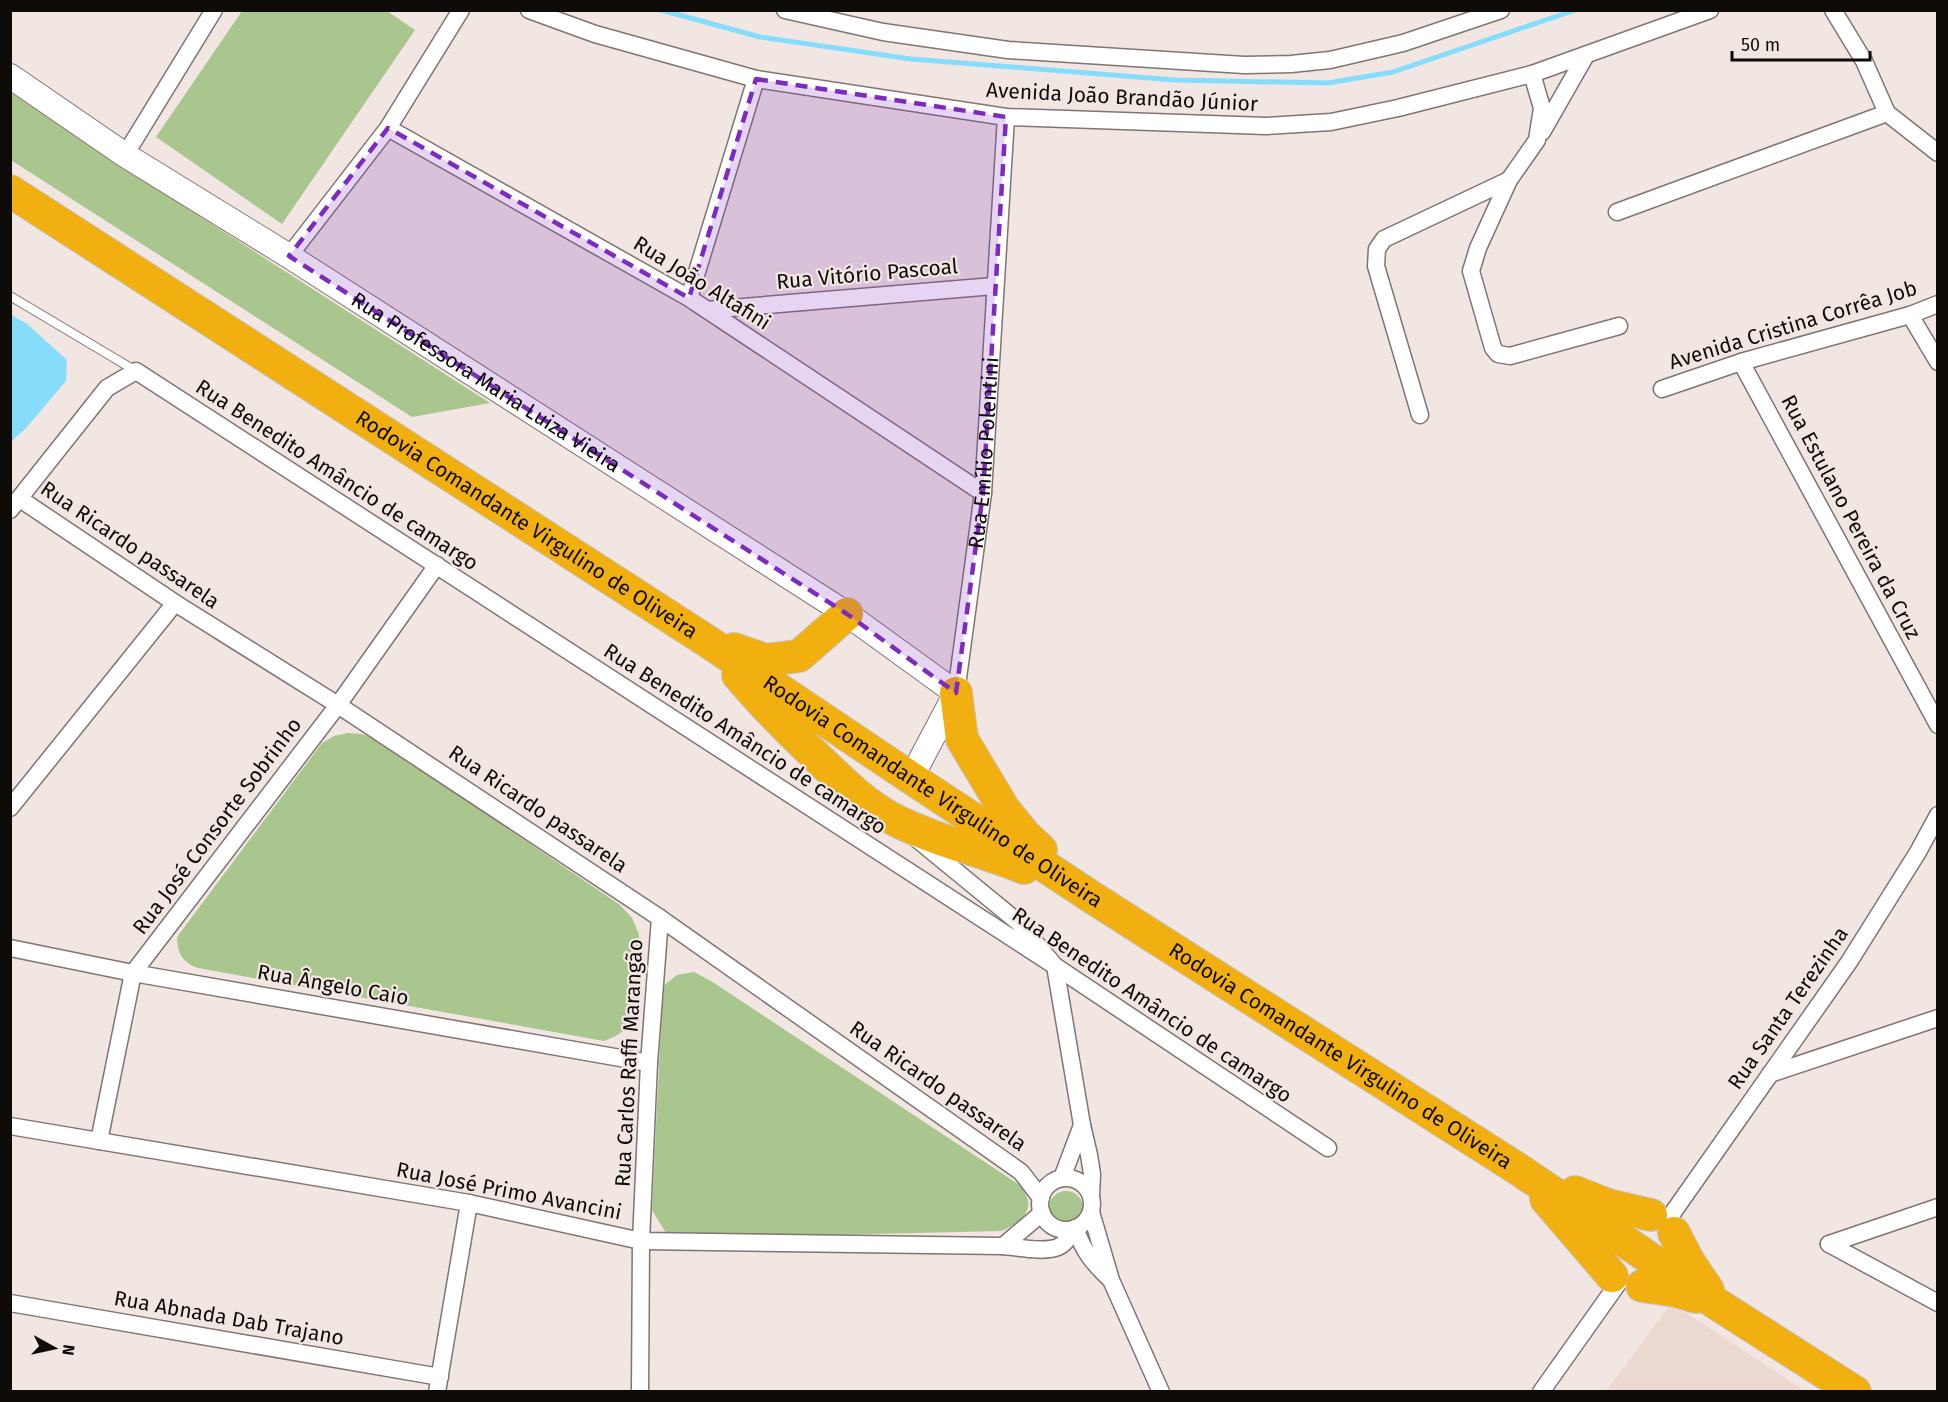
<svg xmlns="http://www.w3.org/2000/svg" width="1948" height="1402" viewBox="0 0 1948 1402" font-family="'Fira Sans',sans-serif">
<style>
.built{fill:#ebd8d1}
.green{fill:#a9c68f}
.water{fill:#85dcfb}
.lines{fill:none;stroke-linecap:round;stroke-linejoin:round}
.stream{stroke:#85dcfb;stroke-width:5}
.lane-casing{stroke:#7f7572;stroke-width:10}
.street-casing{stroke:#7f7572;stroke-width:19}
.secondary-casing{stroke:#7f7572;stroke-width:26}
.highway-casing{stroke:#c5c4c4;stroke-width:34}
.lane{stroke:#fff;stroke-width:8}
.street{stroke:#fff;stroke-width:16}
.secondary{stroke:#fff;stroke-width:24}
.highway{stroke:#f2af10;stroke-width:32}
.marked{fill:#7b2cbf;fill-opacity:0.2;stroke:#7b2cbf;stroke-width:4.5;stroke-dasharray:12 8;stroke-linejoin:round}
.labels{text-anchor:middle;stroke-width:4.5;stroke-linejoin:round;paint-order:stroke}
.street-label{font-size:21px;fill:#0e0b09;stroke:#f1e6e1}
</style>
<rect width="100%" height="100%" fill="#f1e6e1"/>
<!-- built -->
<path class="built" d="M 1671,1303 L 1805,1391 L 1606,1392 Z"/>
<!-- green -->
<path class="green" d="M 242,11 L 387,11 L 415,30 L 282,224 L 156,137 Z
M 10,92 L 112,160 L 490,403 L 412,417 L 42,180 L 11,160 Z
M 348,733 L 362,734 L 376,739 L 620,905 L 632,918 L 639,934 L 638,1007 L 634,1019 L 626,1029 L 616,1036 L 604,1041 L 198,968 C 183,963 177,953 177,937 L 322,743 L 334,736 Z
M 694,972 L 711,981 L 1021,1186 C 1038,1210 1023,1220 1002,1231 L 691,1238 L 666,1233 L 652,1210 L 663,986 L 677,975 Z
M1049 1208a17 17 0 1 1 34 0a17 17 0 1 1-34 0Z"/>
<!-- water -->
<path class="water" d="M 10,314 L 27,324 L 67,360 L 66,381 L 27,427 L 11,442 Z"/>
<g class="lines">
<!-- stream -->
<path class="stream" d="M 661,10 L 760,37 L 911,59 L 1175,80 L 1328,83 L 1393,72 L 1575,10"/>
<defs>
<path id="lane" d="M 10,296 L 136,371"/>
<g id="street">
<path d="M 529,10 L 595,34 L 756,79 L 1006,117 L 1266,126 L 1331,122 L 1398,108 L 1532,74 L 1710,10"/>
<path d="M 785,10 L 883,32 L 1008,50 L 1244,65 L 1291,64 L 1330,60 L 1403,43 L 1501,10"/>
<path d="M 1833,10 L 1864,61 L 1887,113 L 1938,153"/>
<path d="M 1532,74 L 1542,108 L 1537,140 L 1509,180 L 1478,248 L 1471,271 L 1493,348 L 1498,354 L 1510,356 L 1619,326"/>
<path d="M 388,128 L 689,298 L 983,493"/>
<path d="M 1542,132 L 1586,55"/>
<path d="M 125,155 L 214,10"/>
<path d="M 1617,212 L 1887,113"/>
<path d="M 289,256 L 388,128 L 461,10"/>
<path d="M 689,298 L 756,79"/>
<path d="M 707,310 L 994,286"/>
<path d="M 1910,315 L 1938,362"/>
<path d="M 1741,362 L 1938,725"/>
<path d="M 1662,389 L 1741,362 L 1910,315 L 1938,304"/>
<path d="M 1420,415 L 1376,266 L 1377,249 L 1384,239 L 1509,180"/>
<path d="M 20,499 L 175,603 L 338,705 L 660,918 L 1021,1172 L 1041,1198"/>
<path d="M 10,510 L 107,388 L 136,371 L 1055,966 L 1328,1148"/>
<path id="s1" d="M 956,693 L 983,493 L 1006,117"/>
<path d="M 10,808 L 175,603"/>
<path d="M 918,840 L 1018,922 L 1055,966 L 1082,1125 L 1089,1155 L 1092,1174 L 1091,1196"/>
<path d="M 10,948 L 133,973 L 649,1063"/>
<path d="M 1770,1074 L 1938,1018"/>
<path d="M 10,1126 L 469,1203 L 641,1241 L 1003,1246 C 1017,1247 1044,1253 1058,1247 C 1066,1244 1069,1236 1074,1229"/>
<path d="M 99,1141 L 133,973 L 338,705 L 437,565"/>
<path d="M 1062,1178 L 1082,1125"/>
<circle cx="1066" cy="1204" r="26"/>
<path d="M 1091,1212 L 1111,1280 L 1161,1392"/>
<path d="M 1667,1221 L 1849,962 L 1918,852 L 1938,815"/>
<path d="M 1075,1228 C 1084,1252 1092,1262 1110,1279"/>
<path d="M 1829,1244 L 1938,1303"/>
<path d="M 1829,1244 L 1938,1207"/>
<path d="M 1003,1246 L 1042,1213"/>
<path d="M 10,1303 L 440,1377"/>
<path d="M 437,1392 L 469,1203"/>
<path d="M 640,1392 L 641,1241 L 649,1063 L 660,918"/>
<path d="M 1541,1392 L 1619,1282"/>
</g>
<g id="secondary">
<path id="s2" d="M 10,76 L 125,155 L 289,256 L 847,614 L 956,693 L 911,778"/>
</g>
<g id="highway">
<path id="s3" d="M 10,191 L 707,641 L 911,778 L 1090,896 L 1521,1171 L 1717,1304 L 1855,1392"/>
<path d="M 734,649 L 766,660 L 799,656 L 847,614"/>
<path d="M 738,675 C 765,707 793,735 824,764 C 845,784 865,804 891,818 C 933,840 980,850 1024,868"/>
<path d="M 956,693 L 962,739 L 1004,809 L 1026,836 L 1041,850"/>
<path d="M 1575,1192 L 1608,1205 L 1651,1215"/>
<path d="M 1546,1199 L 1612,1276"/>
<path d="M 1674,1233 L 1689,1262 L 1708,1290"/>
<path d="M 1642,1286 L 1676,1291 L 1696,1297"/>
</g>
</defs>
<!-- lane casing -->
<use href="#lane" class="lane-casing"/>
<!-- street casing -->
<use href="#street" class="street-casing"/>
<!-- secondary casing -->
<use href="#secondary" class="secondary-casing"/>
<!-- highway casing -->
<use href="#highway" class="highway-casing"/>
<!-- lane -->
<use href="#lane" class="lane"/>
<!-- street -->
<use href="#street" class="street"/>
<!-- secondary -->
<use href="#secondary" class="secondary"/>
<!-- highway -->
<use href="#highway" class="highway"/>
</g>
<!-- marked area -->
<path class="marked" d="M 756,79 L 1006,117 L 983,493 L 956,693 L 847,614 L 289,256 L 388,128 L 689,298 Z"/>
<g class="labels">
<!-- street labels -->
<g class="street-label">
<text transform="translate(1122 97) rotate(3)" y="7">Avenida João Brandão Júnior</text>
<text transform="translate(867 274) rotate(-5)" y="7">Rua Vitório Pascoal</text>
<text transform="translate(702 283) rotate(32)" y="7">Rua João Altafini</text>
<text transform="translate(1793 325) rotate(-17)" y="7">Avenida Cristina Corrêa Job</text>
<text dy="7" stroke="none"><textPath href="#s2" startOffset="566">Rua Professora Maria Luiza Vieira</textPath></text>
<text dy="7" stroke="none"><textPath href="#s1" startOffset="242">Rua Emílio Polentini</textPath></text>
<text transform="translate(337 475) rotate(33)" y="7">Rua Benedito Amâncio de camargo</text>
<text transform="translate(1851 517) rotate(62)" y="7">Rua Estulano Pereira da Cruz</text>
<text dy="7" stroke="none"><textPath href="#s3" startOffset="615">Rodovia Comandante Virgulino de Oliveira</textPath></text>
<text transform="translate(130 545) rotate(34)" y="7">Rua Ricardo passarela</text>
<text transform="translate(745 739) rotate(33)" y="7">Rua Benedito Amâncio de camargo</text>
<text dy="7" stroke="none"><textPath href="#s3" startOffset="1101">Rodovia Comandante Virgulino de Oliveira</textPath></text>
<text transform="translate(538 809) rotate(34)" y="7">Rua Ricardo passarela</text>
<text transform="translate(217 826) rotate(-53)" y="7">Rua José Consorte Sobrinho</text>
<text transform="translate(333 985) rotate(10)" y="7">Rua Ângelo Caio</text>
<text transform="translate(1152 1005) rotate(34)" y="7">Rua Benedito Amâncio de camargo</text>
<text transform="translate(1788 1008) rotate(-55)" y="7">Rua Santa Terezinha</text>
<text dy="7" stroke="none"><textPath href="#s3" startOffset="1587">Rodovia Comandante Virgulino de Oliveira</textPath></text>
<text transform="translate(629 1063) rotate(-87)" y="7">Rua Carlos Raffi Marangão</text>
<text transform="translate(938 1086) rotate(35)" y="7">Rua Ricardo passarela</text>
<text transform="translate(509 1191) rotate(11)" y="7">Rua José Primo Avancini</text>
<text transform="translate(229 1318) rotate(10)" y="7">Rua Abnada Dab Trajano</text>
</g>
</g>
<!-- border -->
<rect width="1948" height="1402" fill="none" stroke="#0e0b09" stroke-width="24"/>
<!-- north arrow -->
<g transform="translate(54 1348) rotate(98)" stroke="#f1e6e1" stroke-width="4.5" paint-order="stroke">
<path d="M0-4.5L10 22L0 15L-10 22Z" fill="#0e0b09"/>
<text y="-9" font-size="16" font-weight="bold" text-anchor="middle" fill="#0e0b09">N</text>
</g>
<!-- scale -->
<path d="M1732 51v9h138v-9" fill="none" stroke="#0e0b09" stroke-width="3"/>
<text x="1741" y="51" font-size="18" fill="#0e0b09" stroke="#f1e6e1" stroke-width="4.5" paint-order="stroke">50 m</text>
</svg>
